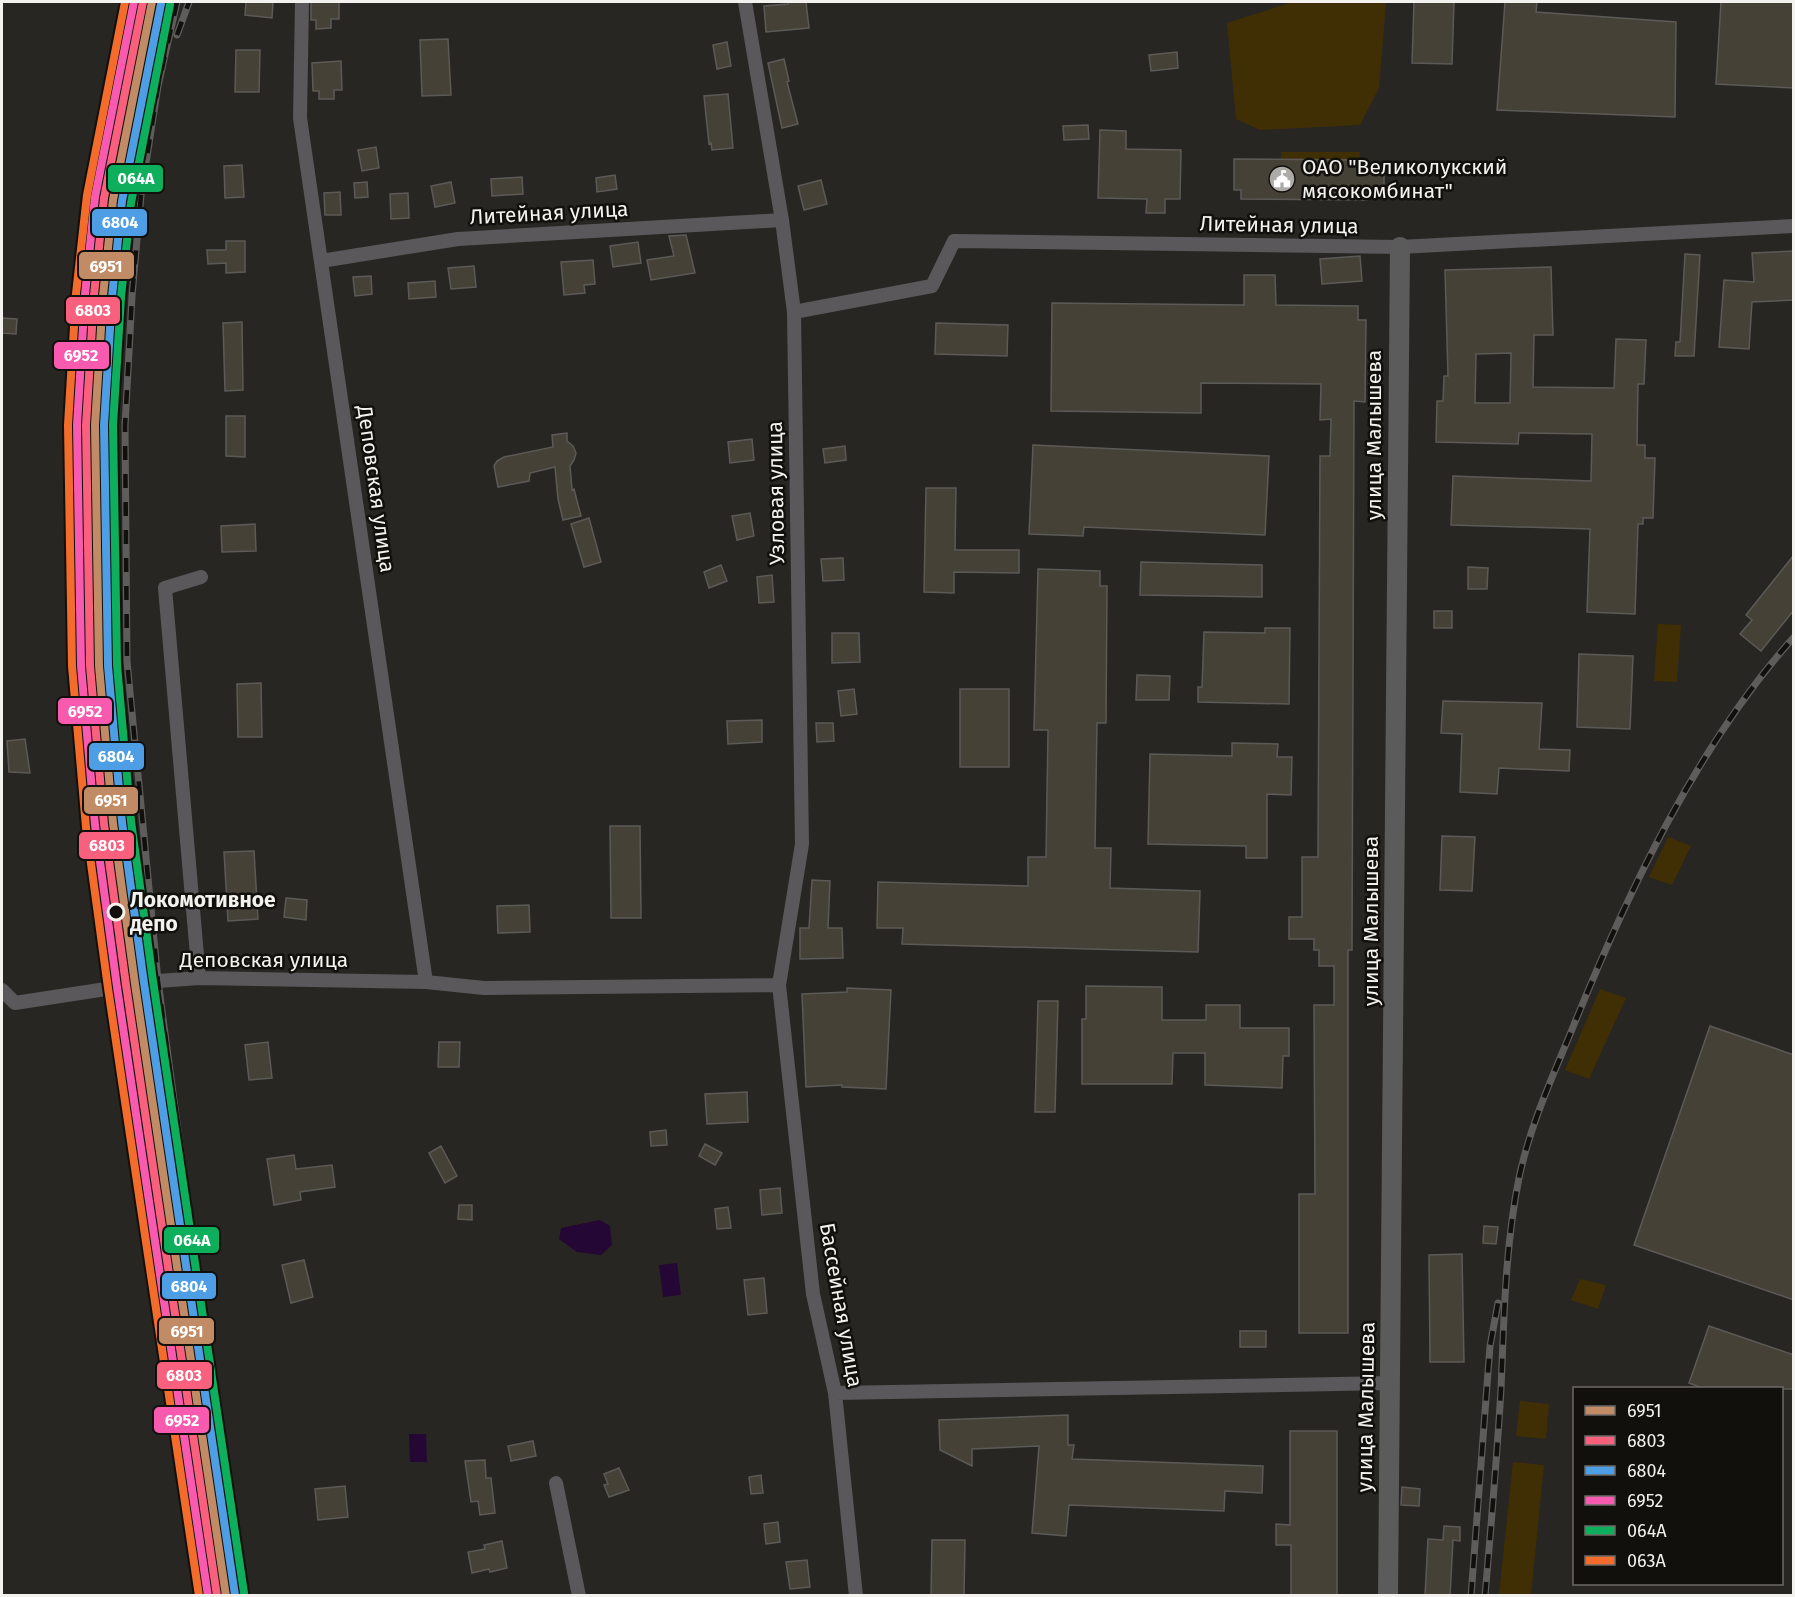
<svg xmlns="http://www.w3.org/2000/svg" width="1795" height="1597" viewBox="0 0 1795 1597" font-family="'Fira Sans',sans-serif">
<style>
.green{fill:#402f05}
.water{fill:#240734}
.building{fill:#464137;stroke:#5c5a57;stroke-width:1.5;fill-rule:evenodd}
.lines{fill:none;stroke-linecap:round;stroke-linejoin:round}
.street{stroke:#5a585a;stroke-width:14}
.secondary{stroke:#5b5b5b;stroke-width:20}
.rail-casing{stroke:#5e5d5c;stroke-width:7}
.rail{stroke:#11100d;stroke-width:4.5;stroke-dasharray:14;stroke-linecap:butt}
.rail-1-casing{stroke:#11100d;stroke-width:12}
.rail-2-casing{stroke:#11100d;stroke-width:12}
.rail-3-casing{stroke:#11100d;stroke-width:12}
.rail-4-casing{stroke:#11100d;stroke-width:12}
.rail-5-casing{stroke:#11100d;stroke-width:12}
.rail-6-casing{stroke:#11100d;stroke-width:12}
.rail-1{stroke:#c18c65;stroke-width:8}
.rail-2{stroke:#f8607d;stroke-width:8}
.rail-3{stroke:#4d9ee5;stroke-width:8}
.rail-4{stroke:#f75aaf;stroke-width:8}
.rail-5{stroke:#0daf5c;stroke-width:8}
.rail-6{stroke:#f36c2b;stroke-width:8}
.stop-dot{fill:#11100d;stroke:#f4f2ee;stroke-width:3}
.labels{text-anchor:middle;stroke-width:5;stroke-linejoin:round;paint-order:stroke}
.poi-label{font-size:21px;fill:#f4f2ee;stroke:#11100d;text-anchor:start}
.street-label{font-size:21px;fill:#f4f2ee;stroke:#11100d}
.stop-label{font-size:21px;font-weight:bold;fill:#f4f2ee;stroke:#11100d;text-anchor:start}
.line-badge{stroke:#11100d;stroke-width:2}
.badge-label{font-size:16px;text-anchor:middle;font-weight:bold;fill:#fff}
</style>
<rect width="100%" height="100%" fill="#282622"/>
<!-- green -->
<path class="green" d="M 1293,2 L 1386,2 L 1379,88 L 1360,125 L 1260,130 L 1236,119 L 1227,23 Z
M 1281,152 L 1360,152 L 1360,167 L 1281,167 Z
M 1658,624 L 1681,625 L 1677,682 L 1654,681 Z
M 1668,837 L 1691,846 L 1672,885 L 1649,877 Z
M 1600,989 L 1626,998 L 1589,1079 L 1565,1070 Z
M 1580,1279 L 1606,1285 L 1598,1309 L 1571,1300 Z
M 1520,1401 L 1549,1404 L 1546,1439 L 1516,1436 Z
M 1513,1462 L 1544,1465 L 1531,1595 L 1499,1595 Z"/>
<!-- water -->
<path class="water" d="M 600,1220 L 610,1226 L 612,1245 L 601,1255 L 577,1252 L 559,1239 L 561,1228 Z
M 677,1263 L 681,1295 L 663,1297 L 659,1265 Z
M 409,1434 L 426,1434 L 427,1462 L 410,1462 Z"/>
<!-- building -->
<path class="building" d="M 246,2 L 273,2 L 272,18 L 245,15 Z
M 311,2 L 339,2 L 339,19 L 331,19 L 331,28 L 316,29 L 316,20 L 311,20 Z
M 788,2 L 806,2 L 809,28 L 766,32 L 764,6 L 788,4 Z
M 1414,2 L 1454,2 L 1452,64 L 1412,63 Z
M 1505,2 L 1537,2 L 1536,12 L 1676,22 L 1675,117 L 1497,110 Z
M 1721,2 L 1794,2 L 1794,88 L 1716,84 Z
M 448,39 L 451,95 L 422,96 L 420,40 Z
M 727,42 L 731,66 L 717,69 L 713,45 Z
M 236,50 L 260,50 L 259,92 L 235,92 Z
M 1177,52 L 1178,68 L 1151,71 L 1149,55 Z
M 784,59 L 789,81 L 787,82 L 798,124 L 782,128 L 768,63 Z
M 341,61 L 342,90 L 334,90 L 334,99 L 319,99 L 319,91 L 313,91 L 312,63 Z
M 728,94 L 733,148 L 712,150 L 711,143 L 709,144 L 704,96 Z
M 1088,125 L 1089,139 L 1064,140 L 1063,126 Z
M 1100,130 L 1126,131 L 1126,149 L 1181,150 L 1180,199 L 1165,199 L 1165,213 L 1146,213 L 1147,199 L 1098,198 Z
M 376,147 L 379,168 L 362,171 L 358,150 Z
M 1234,159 L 1365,160 L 1364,167 L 1384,167 L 1384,194 L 1367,194 L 1367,200 L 1241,199 L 1241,190 L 1234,190 Z
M 242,165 L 244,197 L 225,198 L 224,166 Z
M 615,175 L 617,189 L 597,192 L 596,178 Z
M 522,177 L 523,194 L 492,196 L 491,179 Z
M 821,180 L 827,204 L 804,210 L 798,186 Z
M 367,182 L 368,197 L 355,198 L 354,183 Z
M 451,182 L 455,203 L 435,207 L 431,186 Z
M 340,192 L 341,215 L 325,215 L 324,193 Z
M 408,193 L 409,218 L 391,219 L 390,194 Z
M 686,235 L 695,273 L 651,280 L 647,260 L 674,256 L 669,236 Z
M 226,241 L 245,241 L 245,272 L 226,273 L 226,263 L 208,264 L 207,250 L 226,250 Z
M 638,242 L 641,263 L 613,267 L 610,246 Z
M 1794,251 L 1794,300 L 1752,302 L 1749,349 L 1719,347 L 1724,280 L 1754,282 L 1752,253 Z
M 1685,254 L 1700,255 L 1694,356 L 1675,356 L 1676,342 L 1680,342 Z
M 1360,256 L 1362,281 L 1322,284 L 1320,259 Z
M 593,260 L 595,284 L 584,285 L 585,293 L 564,295 L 561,262 Z
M 474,266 L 476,287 L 451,289 L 448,268 Z
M 1551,267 L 1553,335 L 1534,335 L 1533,387 L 1614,388 L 1616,339 L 1646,340 L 1644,384 L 1638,384 L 1637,445 L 1645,445 L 1645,458 L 1655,458 L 1653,518 L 1643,518 L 1643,524 L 1638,524 L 1635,614 L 1587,612 L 1590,529 L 1451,525 L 1453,476 L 1591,481 L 1592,434 L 1519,433 L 1518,444 L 1436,442 L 1437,401 L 1443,401 L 1444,376 L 1448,376 L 1445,270 ZM 1511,353 L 1510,403 L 1475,403 L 1476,354 Z
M 1244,275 L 1275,275 L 1276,305 L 1358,306 L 1358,320 L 1366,320 L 1365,402 L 1354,401 L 1352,950 L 1348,950 L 1348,1333 L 1299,1333 L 1299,1194 L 1315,1194 L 1314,1005 L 1334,1005 L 1334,966 L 1319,966 L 1319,950 L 1314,950 L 1314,939 L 1289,939 L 1289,917 L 1302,917 L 1302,857 L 1318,857 L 1320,456 L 1330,456 L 1331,419 L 1320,420 L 1321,384 L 1201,383 L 1201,413 L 1051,411 L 1052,303 L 1244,305 Z
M 371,276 L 372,294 L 355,296 L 353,277 Z
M 435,281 L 436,297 L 409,299 L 408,283 Z
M 2,318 L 17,319 L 16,334 L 2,333 Z
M 242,322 L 243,390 L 225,391 L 223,323 Z
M 936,323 L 1008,325 L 1007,356 L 935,354 Z
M 226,416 L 245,416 L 245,457 L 226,456 Z
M 567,433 L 567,441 L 573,446 L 576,453 L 574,460 L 570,466 L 572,490 L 574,489 L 581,516 L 563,520 L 558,499 L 555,467 L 530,473 L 529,481 L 498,487 L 494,466 L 497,461 L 504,457 L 553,447 L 552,435 Z
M 752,439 L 754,460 L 730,463 L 728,442 Z
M 1033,445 L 1269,456 L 1265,535 L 1084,527 L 1083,536 L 1029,534 Z
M 845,446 L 846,460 L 825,463 L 823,449 Z
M 926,488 L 956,488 L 955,550 L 1019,550 L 1019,573 L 954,572 L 954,593 L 924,592 Z
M 750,513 L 754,536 L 737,540 L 732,516 Z
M 589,518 L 601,562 L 584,567 L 571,524 Z
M 255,524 L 256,551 L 222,552 L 221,526 Z
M 1794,555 L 1794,610 L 1761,651 L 1740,634 L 1752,620 L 1746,615 Z
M 843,558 L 844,580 L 823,581 L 821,559 Z
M 1141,562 L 1262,565 L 1262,597 L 1140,595 Z
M 721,565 L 727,581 L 709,588 L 704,572 Z
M 1468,567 L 1488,568 L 1487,589 L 1468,589 Z
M 1038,569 L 1100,571 L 1100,586 L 1107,586 L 1106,723 L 1097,723 L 1095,848 L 1111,848 L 1110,888 L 1200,891 L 1198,952 L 902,944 L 903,928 L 877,928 L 878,882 L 1028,886 L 1028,857 L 1046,857 L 1048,730 L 1034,730 Z
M 772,575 L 774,602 L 759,603 L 757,577 Z
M 1434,611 L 1452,611 L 1452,628 L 1434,628 Z
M 1265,628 L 1290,628 L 1289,704 L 1198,702 L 1198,687 L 1202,687 L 1204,632 L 1265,633 Z
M 832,633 L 859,633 L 860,662 L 832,663 Z
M 1579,654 L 1633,656 L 1630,729 L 1577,727 Z
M 1137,675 L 1170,676 L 1169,700 L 1136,700 Z
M 261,683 L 262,737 L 238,737 L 237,684 Z
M 854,689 L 857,714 L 841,716 L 838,691 Z
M 960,689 L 1009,689 L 1009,767 L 960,767 Z
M 1443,701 L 1542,703 L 1539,749 L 1570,750 L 1569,771 L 1499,768 L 1497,794 L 1460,792 L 1462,734 L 1441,733 Z
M 762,720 L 762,742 L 728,744 L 727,721 Z
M 816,723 L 833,723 L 834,741 L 817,742 Z
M 25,739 L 30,773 L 9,772 L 7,741 Z
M 1232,743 L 1278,744 L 1277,757 L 1292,757 L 1291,795 L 1267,794 L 1267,858 L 1246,858 L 1246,846 L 1148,844 L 1150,754 L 1232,756 Z
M 610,826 L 640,826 L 641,918 L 611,918 Z
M 1442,836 L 1475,837 L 1472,891 L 1440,890 Z
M 254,851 L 258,919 L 228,921 L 224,852 Z
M 812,880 L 830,881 L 828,928 L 842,928 L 843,958 L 800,959 L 800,928 L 809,928 Z
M 286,898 L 307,900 L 306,920 L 284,917 Z
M 529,905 L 530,932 L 498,933 L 497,906 Z
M 1086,986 L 1162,987 L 1162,1020 L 1206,1020 L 1206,1005 L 1240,1005 L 1240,1028 L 1289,1028 L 1289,1056 L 1283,1056 L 1282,1088 L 1205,1085 L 1205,1053 L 1173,1053 L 1172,1084 L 1082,1084 L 1082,1019 L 1086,1019 Z
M 847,988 L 891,990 L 886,1089 L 842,1087 L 842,1085 L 806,1087 L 802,994 L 847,992 Z
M 1038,1001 L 1058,1001 L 1055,1112 L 1035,1112 Z
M 1710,1026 L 1794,1055 L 1794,1300 L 1634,1245 Z
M 268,1042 L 272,1078 L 249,1080 L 245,1045 Z
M 439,1042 L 460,1042 L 459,1067 L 438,1067 Z
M 747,1092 L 748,1122 L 707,1124 L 705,1094 Z
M 666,1130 L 667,1145 L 651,1146 L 650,1132 Z
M 705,1144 L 722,1153 L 715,1165 L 699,1156 Z
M 441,1146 L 457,1176 L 445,1183 L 429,1153 Z
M 294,1155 L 296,1169 L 332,1165 L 335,1187 L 300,1192 L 301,1200 L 274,1205 L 267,1159 Z
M 780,1188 L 782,1213 L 762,1215 L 760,1190 Z
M 459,1205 L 472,1205 L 472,1220 L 458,1219 Z
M 728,1207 L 731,1228 L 717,1229 L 715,1209 Z
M 1484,1226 L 1498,1227 L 1496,1244 L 1483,1243 Z
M 1462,1254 L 1464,1362 L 1430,1362 L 1429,1255 Z
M 304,1260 L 313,1297 L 291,1303 L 282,1265 Z
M 764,1278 L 767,1313 L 748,1315 L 744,1280 Z
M 1709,1326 L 1794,1355 L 1794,1389 L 1705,1389 L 1689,1383 Z
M 1240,1331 L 1266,1331 L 1266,1347 L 1240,1347 Z
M 1068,1415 L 1068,1445 L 1074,1445 L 1072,1459 L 1263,1466 L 1262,1493 L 1225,1491 L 1224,1511 L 1069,1505 L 1066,1536 L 1032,1533 L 1039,1446 L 972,1449 L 972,1466 L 940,1450 L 939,1420 Z
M 1290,1431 L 1337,1431 L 1337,1596 L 1291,1596 L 1291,1545 L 1276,1545 L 1276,1524 L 1290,1525 Z
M 533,1441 L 536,1456 L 511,1461 L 508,1446 Z
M 485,1460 L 486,1478 L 491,1478 L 495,1513 L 480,1515 L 478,1501 L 471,1502 L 465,1461 Z
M 619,1468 L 629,1490 L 609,1497 L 604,1485 L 608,1484 L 604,1474 Z
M 761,1475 L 763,1493 L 751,1494 L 749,1477 Z
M 345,1486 L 348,1517 L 318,1520 L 315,1489 Z
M 1402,1487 L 1420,1489 L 1419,1506 L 1401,1505 Z
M 778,1522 L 780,1542 L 766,1544 L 764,1524 Z
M 1444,1526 L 1460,1527 L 1460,1541 L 1453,1540 L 1450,1596 L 1425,1596 L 1428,1539 L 1443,1540 Z
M 932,1540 L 965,1540 L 964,1596 L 931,1596 Z
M 502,1541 L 507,1568 L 490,1572 L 489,1569 L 472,1573 L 468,1552 L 485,1549 L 484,1545 Z
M 807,1560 L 810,1587 L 790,1589 L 786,1562 Z"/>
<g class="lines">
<!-- street -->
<path class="street" d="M 302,2 L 300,118 L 426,982 L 484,988 L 779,985
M 745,2 L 782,220 L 794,312 L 802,844 L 779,985 L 813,1294 L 835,1393 L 856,1596
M 321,261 L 458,239 L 782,220
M 794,312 L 932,286 L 954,241 L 1400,247 L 1794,226
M 199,978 L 165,588 L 201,577
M 2,990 L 15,1003 L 158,981 L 199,978 L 426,982
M 835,1393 L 1391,1383
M 556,1483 L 579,1596"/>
<!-- secondary -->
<path class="secondary" d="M 1388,1596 L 1400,247"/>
<defs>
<path id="rail" d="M 177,2 L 158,86 L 141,195 L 132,296 L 125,426 L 127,661 L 158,981 L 200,1295
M 177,35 L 189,2
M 1471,1596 L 1490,1346 L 1498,1303
M 1485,1596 C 1491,1527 1497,1458 1501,1389 C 1504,1319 1505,1247 1519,1178 C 1530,1125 1553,1076 1573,1027 C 1627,894 1697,745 1794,637"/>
</defs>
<!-- rail casing -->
<use href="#rail" class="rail-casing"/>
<!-- rail -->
<use href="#rail" class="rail"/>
<defs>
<path id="rail-1" d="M 152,2 L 113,200 L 103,296 L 95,425 L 99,666 L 113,823 L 135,984 L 226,1596"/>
<path id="rail-2" d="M 143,2 L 104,198 L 94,295 L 86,425 L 90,666 L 104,824 L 126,985 L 217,1596"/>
<path id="rail-3" d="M 161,4 L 122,201 L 112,297 L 104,425 L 108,666 L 122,822 L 144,983 L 235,1595"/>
<path id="rail-4" d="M 134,2 L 95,197 L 85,295 L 77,425 L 81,666 L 95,825 L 117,987 L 208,1596"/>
<path id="rail-5" d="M 170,5 L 131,203 L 121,297 L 113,425 L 117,665 L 131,821 L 153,981 L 244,1593"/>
<path id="rail-6" d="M 125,2 L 87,195 L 76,294 L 68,425 L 72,666 L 86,827 L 108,988 L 199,1596"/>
</defs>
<!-- rail-1 casing -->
<use href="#rail-1" class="rail-1-casing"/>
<!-- rail-2 casing -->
<use href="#rail-2" class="rail-2-casing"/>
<!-- rail-3 casing -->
<use href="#rail-3" class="rail-3-casing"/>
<!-- rail-4 casing -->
<use href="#rail-4" class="rail-4-casing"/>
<!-- rail-5 casing -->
<use href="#rail-5" class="rail-5-casing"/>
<!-- rail-6 casing -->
<use href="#rail-6" class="rail-6-casing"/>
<!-- rail-1 -->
<use href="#rail-1" class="rail-1"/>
<!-- rail-2 -->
<use href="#rail-2" class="rail-2"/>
<!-- rail-3 -->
<use href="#rail-3" class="rail-3"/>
<!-- rail-4 -->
<use href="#rail-4" class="rail-4"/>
<!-- rail-5 -->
<use href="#rail-5" class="rail-5"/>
<!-- rail-6 -->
<use href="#rail-6" class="rail-6"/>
</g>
<!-- icons -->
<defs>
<symbol id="civic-disc" viewBox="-11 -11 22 22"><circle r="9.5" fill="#adaba7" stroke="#11100d"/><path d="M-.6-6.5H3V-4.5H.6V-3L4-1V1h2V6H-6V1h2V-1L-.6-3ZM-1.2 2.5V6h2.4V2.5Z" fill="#fff"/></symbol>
</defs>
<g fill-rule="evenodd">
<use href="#civic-disc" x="1267" y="164" width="30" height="30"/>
</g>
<!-- markers -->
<circle class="stop-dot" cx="116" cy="912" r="8"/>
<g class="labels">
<!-- poi labels -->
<g class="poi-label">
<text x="1302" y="174">ОАО "Великолукский<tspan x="1302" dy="24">мясокомбинат"</tspan></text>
</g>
<!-- street labels -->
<g class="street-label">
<text transform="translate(549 213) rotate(-3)" y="7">Литейная улица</text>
<text transform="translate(1279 225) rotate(1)" y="7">Литейная улица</text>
<text transform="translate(1374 435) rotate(-90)" y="7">улица Малышева</text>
<text transform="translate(376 489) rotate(82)" y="7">Деповская улица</text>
<text transform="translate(776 493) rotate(-91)" y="7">Узловая улица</text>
<text transform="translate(1371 921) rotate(-90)" y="7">улица Малышева</text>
<text x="264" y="967">Деповская улица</text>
<text transform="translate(841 1305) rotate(80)" y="7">Бассейная улица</text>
<text transform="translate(1366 1407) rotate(-89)" y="7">улица Малышева</text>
</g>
<!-- stop labels -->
<g class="stop-label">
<text x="130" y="907">Локомотивное<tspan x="130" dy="24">депо</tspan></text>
</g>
</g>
<g class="line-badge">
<rect x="107" y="164" width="57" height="29" rx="6" fill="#0daf5c"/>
<rect x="91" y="208" width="57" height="29" rx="6" fill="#4d9ee5"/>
<rect x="78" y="251" width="57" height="29" rx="6" fill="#c18c65"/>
<rect x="65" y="296" width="56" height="29" rx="6" fill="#f8607d"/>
<rect x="53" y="341" width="57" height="29" rx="6" fill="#f75aaf"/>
<rect x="57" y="697" width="56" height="28" rx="6" fill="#f75aaf"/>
<rect x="88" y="742" width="57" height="29" rx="6" fill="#4d9ee5"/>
<rect x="83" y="786" width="56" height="29" rx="6" fill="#c18c65"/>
<rect x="78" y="831" width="57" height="29" rx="6" fill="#f8607d"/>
<rect x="163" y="1226" width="57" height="28" rx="6" fill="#0daf5c"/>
<rect x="161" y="1272" width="56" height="28" rx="6" fill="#4d9ee5"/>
<rect x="158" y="1317" width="57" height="28" rx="6" fill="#c18c65"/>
<rect x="156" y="1361" width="57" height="29" rx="6" fill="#f8607d"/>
<rect x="153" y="1406" width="57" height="28" rx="6" fill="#f75aaf"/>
</g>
<g class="badge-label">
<text x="136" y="184">064А</text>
<text x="120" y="228">6804</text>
<text x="106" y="272">6951</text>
<text x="93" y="316">6803</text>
<text x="81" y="361">6952</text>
<text x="85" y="717">6952</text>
<text x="116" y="762">6804</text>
<text x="111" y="806">6951</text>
<text x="107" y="851">6803</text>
<text x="192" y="1246">064А</text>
<text x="189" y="1292">6804</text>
<text x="187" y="1337">6951</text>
<text x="184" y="1381">6803</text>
<text x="182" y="1426">6952</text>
</g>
<!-- border -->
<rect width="1795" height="1597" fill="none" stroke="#f4f2ee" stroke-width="6"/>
<!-- legend -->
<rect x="1573" y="1387" width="210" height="198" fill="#11100d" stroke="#6c6a67" stroke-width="1.5"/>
<rect x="1585" y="1406" width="30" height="9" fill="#c18c65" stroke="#6c6a67" stroke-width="1.5"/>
<text x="1627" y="1417" font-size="18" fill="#f4f2ee">6951</text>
<rect x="1585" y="1436" width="30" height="9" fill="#f8607d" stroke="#6c6a67" stroke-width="1.5"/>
<text x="1627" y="1447" font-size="18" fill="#f4f2ee">6803</text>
<rect x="1585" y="1466" width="30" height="9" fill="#4d9ee5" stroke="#6c6a67" stroke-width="1.5"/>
<text x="1627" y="1477" font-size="18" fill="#f4f2ee">6804</text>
<rect x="1585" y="1496" width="30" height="9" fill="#f75aaf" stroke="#6c6a67" stroke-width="1.5"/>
<text x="1627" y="1507" font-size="18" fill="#f4f2ee">6952</text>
<rect x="1585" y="1526" width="30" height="9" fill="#0daf5c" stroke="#6c6a67" stroke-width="1.5"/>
<text x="1627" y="1537" font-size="18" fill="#f4f2ee">064А</text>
<rect x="1585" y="1556" width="30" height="9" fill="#f36c2b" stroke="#6c6a67" stroke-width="1.5"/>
<text x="1627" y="1567" font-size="18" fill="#f4f2ee">063А</text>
</svg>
